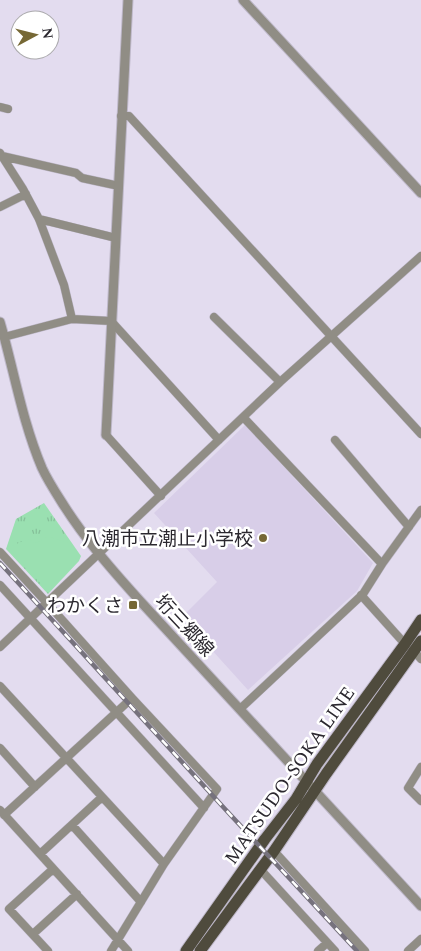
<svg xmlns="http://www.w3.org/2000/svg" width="421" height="951" viewBox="0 0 421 951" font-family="Spectral,'Noto Sans JP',serif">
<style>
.built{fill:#d8cee8}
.park{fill:url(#park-tufts)}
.garden{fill:#9ae0b1}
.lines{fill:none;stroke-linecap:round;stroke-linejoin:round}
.minor-casing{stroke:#beb8c9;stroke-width:9}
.tertiary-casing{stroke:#beb8c9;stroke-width:11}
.primary-casing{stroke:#beb8c9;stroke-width:13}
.minor{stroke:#908d85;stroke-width:8}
.tertiary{stroke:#908d85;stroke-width:9}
.primary{stroke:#4f4b3d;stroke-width:11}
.rail-casing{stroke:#76727d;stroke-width:4.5}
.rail{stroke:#fff;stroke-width:2.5;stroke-dasharray:8;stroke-linecap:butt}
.poi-dot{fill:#766835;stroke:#fff;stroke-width:2}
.labels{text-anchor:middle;stroke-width:5;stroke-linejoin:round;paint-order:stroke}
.poi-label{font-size:19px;fill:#2b282f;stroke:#fff;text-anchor:end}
.street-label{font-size:19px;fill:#2b282f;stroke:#fff}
</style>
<defs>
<pattern id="park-tufts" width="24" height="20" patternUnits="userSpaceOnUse" patternTransform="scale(1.25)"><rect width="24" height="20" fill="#9ae0b1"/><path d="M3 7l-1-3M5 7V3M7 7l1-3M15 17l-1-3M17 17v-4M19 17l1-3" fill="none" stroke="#85c099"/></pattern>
</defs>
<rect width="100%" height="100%" fill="#e3dcef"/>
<!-- built -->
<path class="built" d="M 245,425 L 373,563 L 357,591 L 248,690 L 182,617 L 217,582 L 154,513 Z"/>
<!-- park -->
<path class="park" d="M 44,503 L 81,556 L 79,561 L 48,594 L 6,549 L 16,519 Z"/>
<!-- garden -->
<path class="garden" d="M 44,537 L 53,538 L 67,543 L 69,542 L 77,553 L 77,560 L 46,589 L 8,550 C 14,544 22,541 30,539 L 32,542 L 36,543 L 41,541 Z"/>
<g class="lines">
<defs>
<path id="minor" d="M 0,107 L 8,109
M 121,116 L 129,116 L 421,434
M 0,153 L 23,189 L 39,219 L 64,285 L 72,319
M 2,156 L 76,173 L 82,178 L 119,186
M 0,207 L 26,194
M 39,219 L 116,238
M 214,317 L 280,382
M 4,337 L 72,319 L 111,321 L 219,440
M 244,418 L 382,564
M 106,435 L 161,496
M 335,440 L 409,527
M 0,552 L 47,603 L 132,698
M 0,585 L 204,808
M 361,595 L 405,644
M 0,647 L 280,382 L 421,256
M 414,651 L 421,659
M 0,686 L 164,864
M 240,709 L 363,594 L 382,564 L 421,510
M 0,748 L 35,787
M 421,767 L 408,788 L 421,801
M 0,810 L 128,951
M 4,815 L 132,698 L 217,789 L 164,864 L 111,951
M 72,825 L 141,902
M 274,851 L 365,951
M 40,854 L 102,797
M 260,869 L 335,951
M 33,934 L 77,894
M 48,951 L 9,909 L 53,869
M 318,951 L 327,943
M 408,951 L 421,939"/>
<path id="tertiary" d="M 243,0 L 421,193
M 0,322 C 14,370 22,421 42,468 C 47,479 54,490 61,501 C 84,538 112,570 141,602 L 421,906
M 106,435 L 128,0"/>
<path id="primary" d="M 186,951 L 265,839 L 296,799 L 317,764 L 405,644 L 421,620
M 200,951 L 274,851 L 326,774 L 421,641"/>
</defs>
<!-- minor casing -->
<use href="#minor" class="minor-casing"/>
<!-- tertiary casing -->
<use href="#tertiary" class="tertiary-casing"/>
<!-- primary casing -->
<use href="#primary" class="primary-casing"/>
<!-- minor -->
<use href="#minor" class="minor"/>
<!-- tertiary -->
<use href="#tertiary" class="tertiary"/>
<!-- primary -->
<use href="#primary" class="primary"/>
<defs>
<path id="rail" d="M 0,563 L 225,809 L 357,951"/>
</defs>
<!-- rail casing -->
<use href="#rail" class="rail-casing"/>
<!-- rail -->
<use href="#rail" class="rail"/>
</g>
<!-- markers -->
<g class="poi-dot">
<circle cx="263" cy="538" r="5"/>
<rect x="128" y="600" width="10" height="10" rx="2.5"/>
</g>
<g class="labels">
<!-- poi labels -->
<g class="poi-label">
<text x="253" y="545">八潮市立潮止小学校</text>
<text x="123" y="612">わかくさ</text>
</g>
<!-- street labels -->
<g class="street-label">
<text transform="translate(185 625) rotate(47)" y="7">垳三郷線</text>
<text transform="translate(289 775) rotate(-55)" y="7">MATSUDO-SOKA LINE</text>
</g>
</g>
<!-- north arrow -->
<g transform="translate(35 35) rotate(83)"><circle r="24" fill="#ffffff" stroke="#aaa9ac"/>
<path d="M0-4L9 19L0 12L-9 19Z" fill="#766835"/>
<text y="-8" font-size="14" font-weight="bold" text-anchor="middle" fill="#2b282f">N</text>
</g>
</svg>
